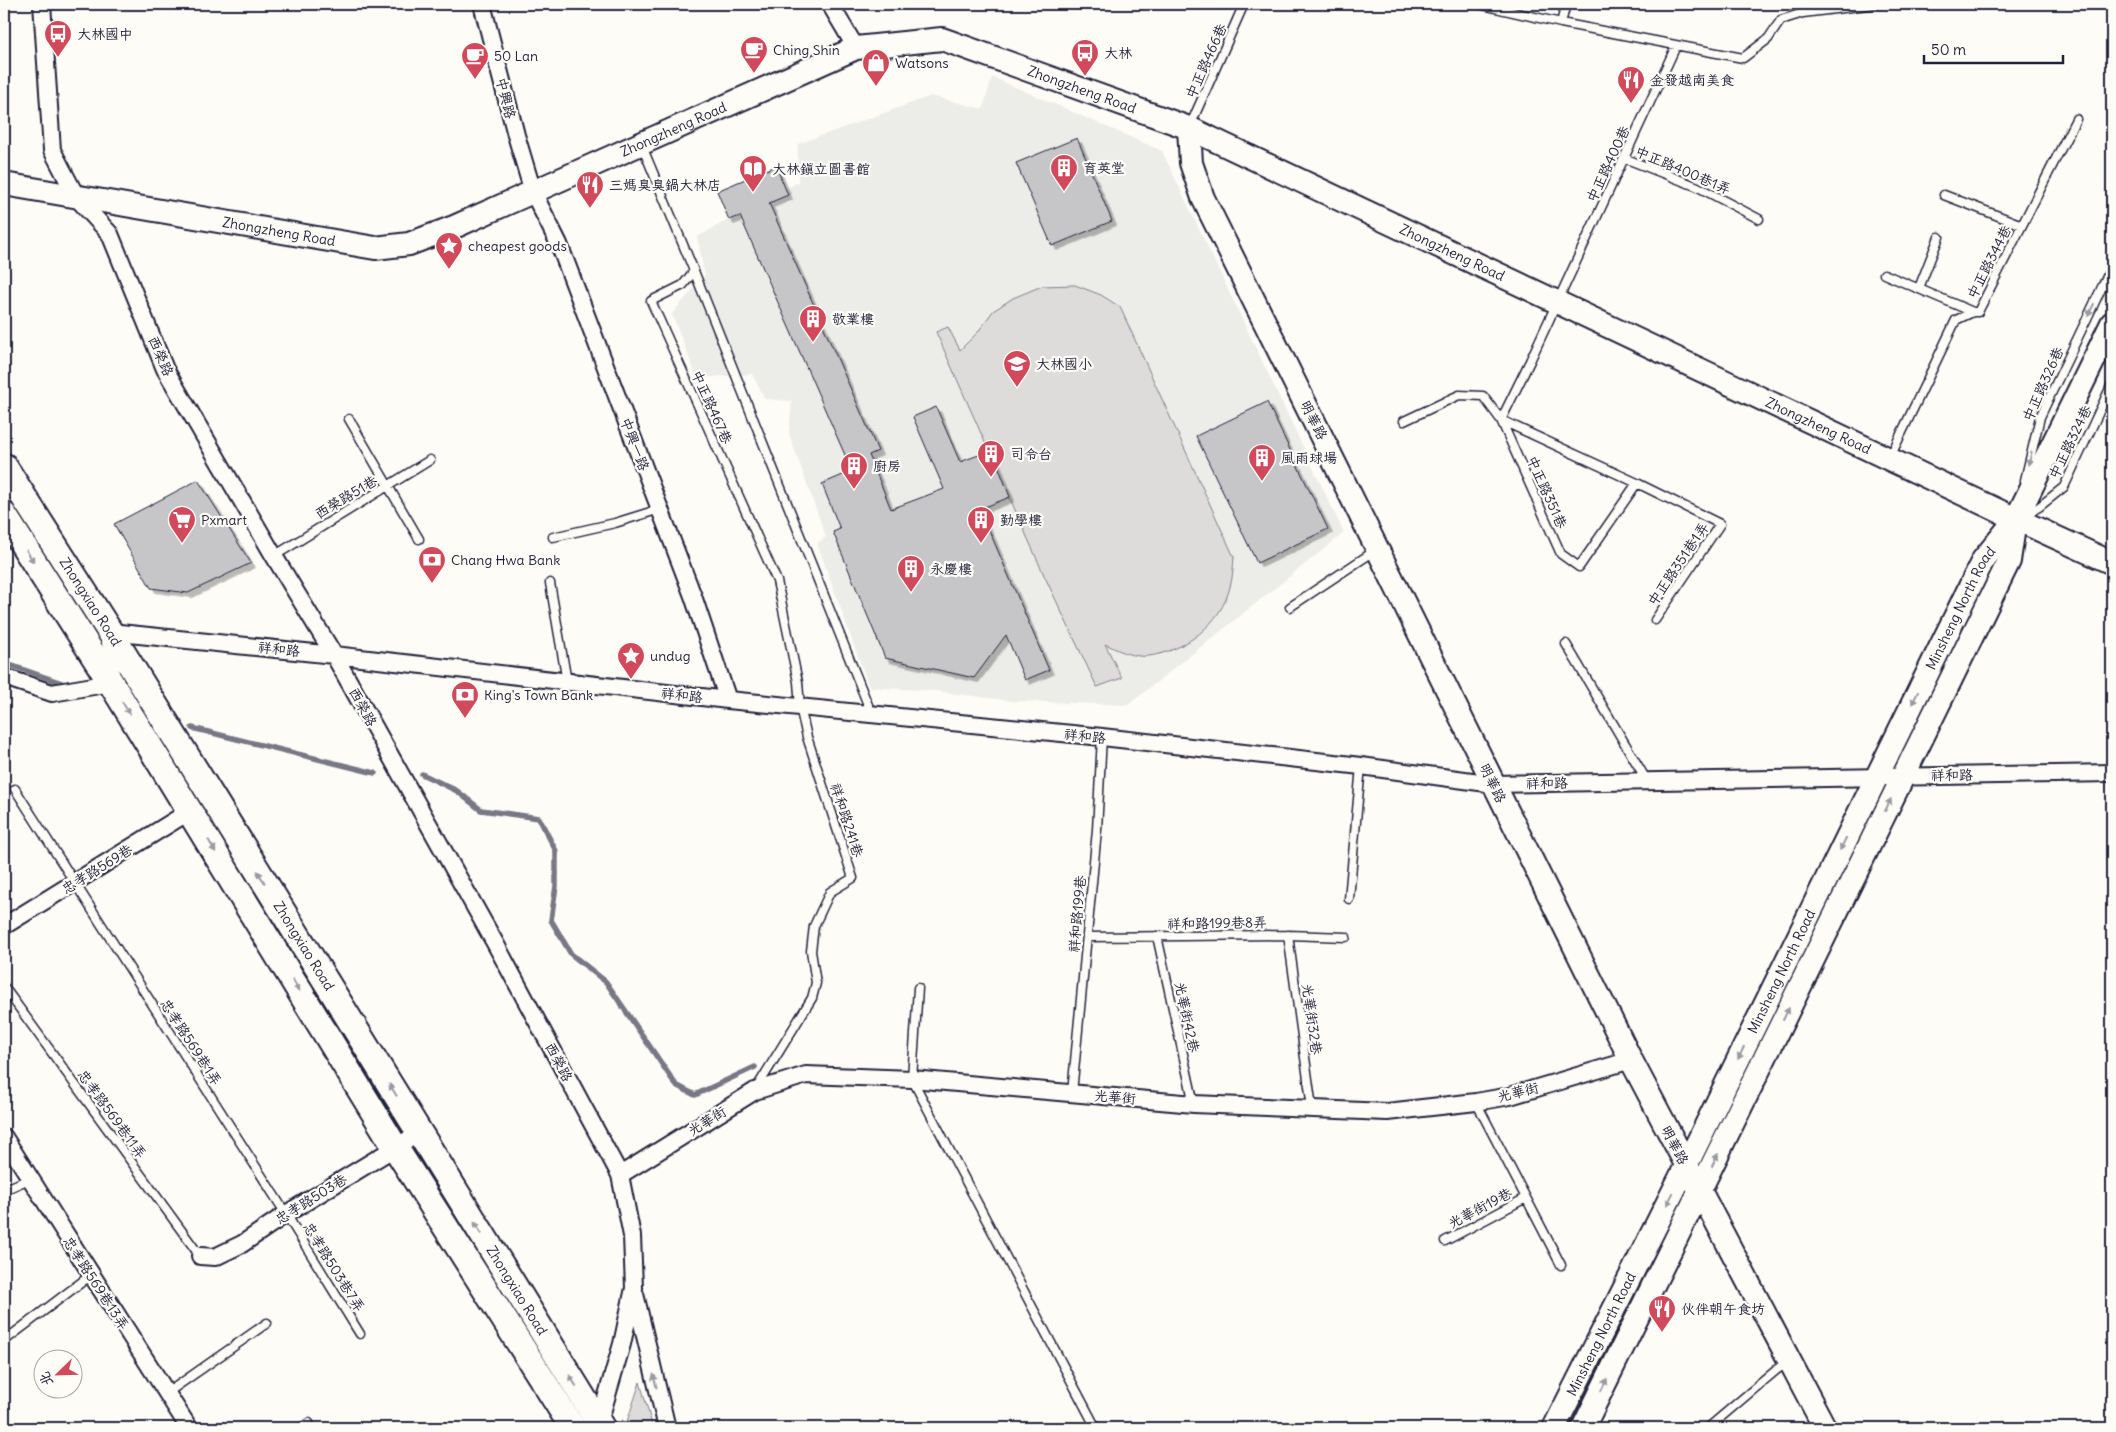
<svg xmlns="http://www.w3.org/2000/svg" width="2116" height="1432" viewBox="0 0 2116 1432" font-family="Delius,'LXGW WenKai TC',sans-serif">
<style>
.built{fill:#ecece9}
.green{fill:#dddcdb;stroke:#807f8b}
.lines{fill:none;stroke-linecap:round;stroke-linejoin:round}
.stream{stroke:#787885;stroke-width:5.5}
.building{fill:#c6c6c8;stroke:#22223b;filter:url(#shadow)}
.lane-casing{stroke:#22223b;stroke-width:11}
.street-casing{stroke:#22223b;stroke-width:20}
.secondary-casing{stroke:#22223b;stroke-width:26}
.primary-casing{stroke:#22223b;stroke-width:29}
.lane{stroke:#fdfcf7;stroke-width:8}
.street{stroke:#fdfcf7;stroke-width:16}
.secondary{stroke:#fdfcf7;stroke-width:22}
.primary{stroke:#fdfcf7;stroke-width:25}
.oneway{fill:#9a9aa2}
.labels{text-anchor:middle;stroke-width:4.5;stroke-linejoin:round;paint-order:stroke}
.poi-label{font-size:14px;fill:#22223b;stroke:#fdfcf7;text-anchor:start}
.street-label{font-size:14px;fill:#22223b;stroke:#fdfcf7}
</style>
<defs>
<filter id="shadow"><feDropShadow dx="4.5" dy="4.5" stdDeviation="0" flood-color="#0004"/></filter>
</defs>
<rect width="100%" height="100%" fill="#fdfcf7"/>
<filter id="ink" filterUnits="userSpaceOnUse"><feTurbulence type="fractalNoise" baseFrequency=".02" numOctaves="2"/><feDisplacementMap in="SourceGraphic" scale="10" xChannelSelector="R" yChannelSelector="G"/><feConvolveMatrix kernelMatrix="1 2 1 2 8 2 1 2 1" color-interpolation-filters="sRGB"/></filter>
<g filter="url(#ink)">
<!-- built -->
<path class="built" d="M 992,77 L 1162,151 L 1344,533 L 1128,705 L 1012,701 L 935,691 L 869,687 L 817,543 L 826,537 L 789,434 L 792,401 L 765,399 L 752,374 L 697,378 L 672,314 L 705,275 L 697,237 L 798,182 L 798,144 L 931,96 L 983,109 Z"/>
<!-- green -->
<path class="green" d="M 1075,285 L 1101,295 L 1120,307 L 1234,557 C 1233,567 1233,577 1230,587 C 1221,624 1185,651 1149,656 C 1133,658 1118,650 1105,644 L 1122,678 L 1097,687 L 1044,575 L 936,332 L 948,327 L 960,350 L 978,332 L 993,311 L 1013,298 L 1042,286 Z
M 640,1382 L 653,1428 L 625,1428 Z"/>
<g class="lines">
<!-- stream -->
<path class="stream" d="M 4,663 L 62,683
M 192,728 L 375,773
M 422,774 L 457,791 L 481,810 L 539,818 L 556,851 L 556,886 L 551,920 L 571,954 L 606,982 L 676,1085 L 695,1095 L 755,1067"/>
</g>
<!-- building -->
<path class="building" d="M 1077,138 L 1112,221 L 1052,246 L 1016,163 Z
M 776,166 L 788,195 L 769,203 L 878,451 L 869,455 L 891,509 L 944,489 L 913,417 L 936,407 L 960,462 L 992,450 L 1010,497 L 980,509 L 1049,670 L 1025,680 L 1006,635 L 974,678 L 885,658 L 833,532 L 840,529 L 822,484 L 852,471 L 740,216 L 729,220 L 717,191 Z
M 1267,402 L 1328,529 L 1257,563 L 1196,436 Z
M 198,480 L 251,563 L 188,593 L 151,588 L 114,524 Z"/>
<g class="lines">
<defs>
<path id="lane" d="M 1478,4 L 1561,23 L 1743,58 L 1768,39 L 1781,20 L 1803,13 L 1876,4
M 1561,23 L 1566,4
M 1190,126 L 1244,4
M 642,146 L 694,271 L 683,285 L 651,301 L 777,581 L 798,682 L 800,707 L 807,737 L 853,878 L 830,892 L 814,926 L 811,951 L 816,983 L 812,998 L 756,1089
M 1624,158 L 1698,187 L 1759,219
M 1944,195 L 2022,225
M 694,271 L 872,715
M 1884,274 L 1973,312
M 1919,288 L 1939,237
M 349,419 L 419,539
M 1404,421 L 1459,395 L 1483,396 L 1501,420 L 1561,554 L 1579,567 L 1637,483
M 1890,457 L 1956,320 L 1973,312 L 1978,312 L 2076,119
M 2025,480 L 2040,417 L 2112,266
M 2024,515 L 2039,507 L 2064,487 L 2112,384
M 553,537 L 615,523 L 660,509
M 274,556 L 430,460
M 550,583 L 567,682
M 1290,607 L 1376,550
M 1655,620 L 1720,524 L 1637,483 L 1501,420 L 1530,361 L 1676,46
M 1566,644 L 1647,781
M 15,789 L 286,1214 L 360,1334
M 1349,899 L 1361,766
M 1288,935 L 1312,1108
M 1157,936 L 1194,1104
M 1088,937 L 1288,935 L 1346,937
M 4,987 L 200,1256
M 918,988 L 912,1079 L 1096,1428
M 1072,1093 L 1097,830 L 1102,737
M 1476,1102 L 1561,1265
M 4,1190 L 29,1179
M 1445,1241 L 1526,1198
M 4,1341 L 91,1275
M 167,1393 L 267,1323
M 301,1428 L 309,1423
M 1708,1428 L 1787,1361"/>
<path id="street" d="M 42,4 L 52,150 L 77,198 L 110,234 L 165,369 L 274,556 L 334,655 L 495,943 L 620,1175 L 632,1236 L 634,1288 L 622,1344 L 598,1426
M 482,4 L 516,135 L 533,192 L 559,244 L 693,596 L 728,700
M 830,4 L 856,48
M 4,677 L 52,693 L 111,683 L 110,632 L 334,655 L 728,700 L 1102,737 L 1361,766 L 1494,784 L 2112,773
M 4,926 L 190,811
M 4,1137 L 189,1428
M 620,1175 L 755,1091 L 806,1075 L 912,1079 L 1194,1104 L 1387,1112 L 1476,1102 L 1510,1096 L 1631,1060
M 200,1256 L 215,1257 L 242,1244 L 286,1214 L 419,1133
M 635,1294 L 667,1428"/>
<g id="secondary">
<path d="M 1189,128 L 1191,163 L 1203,198 L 1631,1060 L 1825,1428"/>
<path id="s1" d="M 4,184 L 375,248 L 409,244 L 454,227 L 856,48 L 942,39 L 1189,128 L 2016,519 L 2112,563"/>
<path id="s2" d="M 1554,1428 L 1686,1166 L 1983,560 L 2016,519 L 2112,323"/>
<path d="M 1583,1428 L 2009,561 L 2015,520"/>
</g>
<g id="primary">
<path id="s3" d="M 4,466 L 110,632 L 602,1428"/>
<path d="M 4,515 L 111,683 L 395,1147 L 573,1428"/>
</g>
</defs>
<!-- lane casing -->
<use href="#lane" class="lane-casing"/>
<!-- street casing -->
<use href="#street" class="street-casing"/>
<!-- secondary casing -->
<use href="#secondary" class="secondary-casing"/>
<!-- primary casing -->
<use href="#primary" class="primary-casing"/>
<!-- lane -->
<use href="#lane" class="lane"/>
<!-- street -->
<use href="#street" class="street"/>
<!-- secondary -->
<use href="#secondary" class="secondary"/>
<!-- primary -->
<use href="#primary" class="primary"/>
</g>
<!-- one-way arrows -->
<defs><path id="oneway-solid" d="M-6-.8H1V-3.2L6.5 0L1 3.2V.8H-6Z" transform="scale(1.25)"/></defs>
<g class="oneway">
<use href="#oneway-solid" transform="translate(2091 310) rotate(116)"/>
<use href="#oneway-solid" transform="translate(2030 459) rotate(103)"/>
<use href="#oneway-solid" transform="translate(30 556) rotate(58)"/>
<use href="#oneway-solid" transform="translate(1915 698) rotate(116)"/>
<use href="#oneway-solid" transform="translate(126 708) rotate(58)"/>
<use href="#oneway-solid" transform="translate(1888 805) rotate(-64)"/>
<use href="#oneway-solid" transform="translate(1843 844) rotate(116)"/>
<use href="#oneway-solid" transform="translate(212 846) rotate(59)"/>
<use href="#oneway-solid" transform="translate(261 877) rotate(-122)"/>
<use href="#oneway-solid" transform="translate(296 985) rotate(59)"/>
<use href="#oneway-solid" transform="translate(1786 1014) rotate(-64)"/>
<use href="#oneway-solid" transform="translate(1741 1053) rotate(116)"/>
<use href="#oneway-solid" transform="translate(393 1090) rotate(-122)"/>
<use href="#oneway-solid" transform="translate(1715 1160) rotate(-64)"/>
<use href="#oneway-solid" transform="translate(1670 1199) rotate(117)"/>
<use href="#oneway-solid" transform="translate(478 1228) rotate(-122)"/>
<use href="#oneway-solid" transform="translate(573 1381) rotate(-122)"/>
<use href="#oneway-solid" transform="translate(655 1381) rotate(-103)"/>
<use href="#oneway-solid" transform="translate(1604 1385) rotate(-64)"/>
</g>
</g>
<!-- icons -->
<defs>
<symbol id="bus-pin" viewBox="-11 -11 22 30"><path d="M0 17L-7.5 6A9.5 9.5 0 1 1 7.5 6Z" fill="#d1495b" stroke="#fdfcf7"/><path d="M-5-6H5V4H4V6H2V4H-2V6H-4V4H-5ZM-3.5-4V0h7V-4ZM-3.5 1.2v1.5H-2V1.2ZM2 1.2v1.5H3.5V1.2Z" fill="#fff"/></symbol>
<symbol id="cafe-pin" viewBox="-11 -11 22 30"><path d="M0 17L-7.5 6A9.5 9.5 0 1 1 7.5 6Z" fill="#d1495b" stroke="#fdfcf7"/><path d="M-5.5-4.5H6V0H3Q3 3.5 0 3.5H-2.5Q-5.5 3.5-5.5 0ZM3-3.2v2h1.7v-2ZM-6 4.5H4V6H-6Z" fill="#fff"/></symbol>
<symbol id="shop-pin" viewBox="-11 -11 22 30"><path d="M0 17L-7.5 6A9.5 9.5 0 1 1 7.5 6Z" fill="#d1495b" stroke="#fdfcf7"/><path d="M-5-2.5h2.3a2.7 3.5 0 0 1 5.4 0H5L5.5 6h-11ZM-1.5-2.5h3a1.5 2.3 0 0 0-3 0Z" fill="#fff"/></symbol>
<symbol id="restaurant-pin" viewBox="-11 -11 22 30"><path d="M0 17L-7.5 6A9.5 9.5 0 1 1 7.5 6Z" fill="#d1495b" stroke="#fdfcf7"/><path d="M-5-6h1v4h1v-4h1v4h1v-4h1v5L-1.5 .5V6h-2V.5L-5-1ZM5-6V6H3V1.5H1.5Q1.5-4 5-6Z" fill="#fff"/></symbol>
<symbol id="building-pin" viewBox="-11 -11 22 30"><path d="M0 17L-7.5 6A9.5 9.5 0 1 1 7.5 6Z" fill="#d1495b" stroke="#fdfcf7"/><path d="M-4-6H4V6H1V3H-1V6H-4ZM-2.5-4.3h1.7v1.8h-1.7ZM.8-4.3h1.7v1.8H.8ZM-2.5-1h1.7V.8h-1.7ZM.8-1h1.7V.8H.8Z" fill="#fff"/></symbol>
<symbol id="library-pin" viewBox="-11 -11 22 30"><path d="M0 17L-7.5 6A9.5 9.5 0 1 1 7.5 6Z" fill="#d1495b" stroke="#fdfcf7"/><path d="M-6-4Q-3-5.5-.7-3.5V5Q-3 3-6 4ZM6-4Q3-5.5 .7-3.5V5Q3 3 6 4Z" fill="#fff"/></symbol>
<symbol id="sight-pin" viewBox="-11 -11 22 30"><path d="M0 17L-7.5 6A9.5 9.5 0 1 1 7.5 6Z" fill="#d1495b" stroke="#fdfcf7"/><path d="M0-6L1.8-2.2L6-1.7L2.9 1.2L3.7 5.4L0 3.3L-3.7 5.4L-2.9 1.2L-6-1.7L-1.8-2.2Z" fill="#fff"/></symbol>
<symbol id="school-pin" viewBox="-11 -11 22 30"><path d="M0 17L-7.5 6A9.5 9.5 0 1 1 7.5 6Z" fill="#d1495b" stroke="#fdfcf7"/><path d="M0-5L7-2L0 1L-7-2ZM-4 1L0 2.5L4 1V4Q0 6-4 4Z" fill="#fff"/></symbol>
<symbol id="supermarket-pin" viewBox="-11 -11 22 30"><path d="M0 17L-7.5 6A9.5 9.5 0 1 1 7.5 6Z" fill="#d1495b" stroke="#fdfcf7"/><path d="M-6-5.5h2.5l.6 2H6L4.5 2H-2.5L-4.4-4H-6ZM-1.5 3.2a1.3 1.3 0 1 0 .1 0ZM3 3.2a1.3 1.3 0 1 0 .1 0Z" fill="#fff"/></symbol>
<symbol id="bank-pin" viewBox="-11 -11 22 30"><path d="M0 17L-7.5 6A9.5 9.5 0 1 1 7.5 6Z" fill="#d1495b" stroke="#fdfcf7"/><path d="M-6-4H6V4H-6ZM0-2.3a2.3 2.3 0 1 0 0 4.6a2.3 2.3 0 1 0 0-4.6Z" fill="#fff"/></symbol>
</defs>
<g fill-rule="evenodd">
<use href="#bus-pin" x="42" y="18" width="32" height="43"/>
<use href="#cafe-pin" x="738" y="34" width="32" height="43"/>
<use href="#bus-pin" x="1069" y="37" width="32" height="43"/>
<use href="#cafe-pin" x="459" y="40" width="32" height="43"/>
<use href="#shop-pin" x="860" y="47" width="32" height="43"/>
<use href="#restaurant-pin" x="1615" y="64" width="32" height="43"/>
<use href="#building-pin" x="1048" y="152" width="32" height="43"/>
<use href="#library-pin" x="737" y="153" width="32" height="43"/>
<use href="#restaurant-pin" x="574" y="169" width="32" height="43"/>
<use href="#sight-pin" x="433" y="230" width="32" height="43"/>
<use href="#building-pin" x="797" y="303" width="32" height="43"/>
<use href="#school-pin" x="1001" y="348" width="32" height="43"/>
<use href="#building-pin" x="975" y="438" width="32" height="43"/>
<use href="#building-pin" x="1246" y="442" width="32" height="43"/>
<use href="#building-pin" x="838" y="450" width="32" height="43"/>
<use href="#supermarket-pin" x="166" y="504" width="32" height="43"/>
<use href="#building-pin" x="965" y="504" width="32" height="43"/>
<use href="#bank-pin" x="416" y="544" width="32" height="43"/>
<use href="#building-pin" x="895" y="553" width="32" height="43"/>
<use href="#sight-pin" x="615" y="640" width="32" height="43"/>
<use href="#bank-pin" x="449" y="679" width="32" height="43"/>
<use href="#restaurant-pin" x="1646" y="1293" width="32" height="43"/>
</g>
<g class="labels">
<!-- poi labels -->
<g class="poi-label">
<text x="77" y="39">大林國中</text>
<text x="773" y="55">Ching Shin</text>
<text x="1104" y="58">大林</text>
<text x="494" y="61">50 Lan</text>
<text x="895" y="68">Watsons</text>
<text x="1650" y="85">金發越南美食</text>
<text x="1083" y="173">育英堂</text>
<text x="772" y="174">大林鎮立圖書館</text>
<text x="609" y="190">三媽臭臭鍋大林店</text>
<text x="468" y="251">cheapest goods</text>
<text x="832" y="324">敬業樓</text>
<text x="1036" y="369">大林國小</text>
<text x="1010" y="459">司令台</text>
<text x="1281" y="463">風雨球場</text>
<text x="873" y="471">廚房</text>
<text x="201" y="525">Pxmart</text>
<text x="1000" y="525">勤學樓</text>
<text x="451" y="565">Chang Hwa Bank</text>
<text x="930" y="574">永慶樓</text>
<text x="650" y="661">undug</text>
<text x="484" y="700">King's Town Bank</text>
<text x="1681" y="1314">伙伴朝午食坊</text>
</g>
<!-- street labels -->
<g class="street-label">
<text transform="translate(1206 61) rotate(-66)" y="5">中正路466巷</text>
<text dy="5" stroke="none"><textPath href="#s1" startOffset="1134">Zhongzheng Road</textPath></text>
<text transform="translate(506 98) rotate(76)" y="5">中興路</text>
<text dy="5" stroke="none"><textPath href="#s1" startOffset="699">Zhongzheng Road</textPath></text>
<text transform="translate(1608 164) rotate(-65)" y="5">中正路400巷</text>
<text transform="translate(1683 170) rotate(23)" y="5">中正路400巷1弄</text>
<text dy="5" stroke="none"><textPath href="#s1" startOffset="279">Zhongzheng Road</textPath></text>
<text dy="5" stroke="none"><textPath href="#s1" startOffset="1539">Zhongzheng Road</textPath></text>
<text transform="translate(1989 262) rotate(-63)" y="5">中正路344巷</text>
<text transform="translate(161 356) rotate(66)" y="5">西榮路</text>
<text transform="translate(2043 384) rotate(-66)" y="5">中正路326巷</text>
<text transform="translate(712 407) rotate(66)" y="5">中正路467巷</text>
<text transform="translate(1314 420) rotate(63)" y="5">明華路</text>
<text dy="5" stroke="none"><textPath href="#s1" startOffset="1944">Zhongzheng Road</textPath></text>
<text transform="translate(2070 442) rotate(-64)" y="5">中正路324巷</text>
<text transform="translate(635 444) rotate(69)" y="5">中興一路</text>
<text transform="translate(1547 492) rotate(66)" y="5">中正路351巷</text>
<text transform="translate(346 497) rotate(-31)" y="5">西榮路51巷</text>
<text transform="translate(1678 564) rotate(-56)" y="5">中正路351巷1弄</text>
<text dy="5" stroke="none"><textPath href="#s3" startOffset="161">Zhongxiao Road</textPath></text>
<text dy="5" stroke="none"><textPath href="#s2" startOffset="915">Minsheng North Road</textPath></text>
<text transform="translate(279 649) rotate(6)" y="5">祥和路</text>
<text transform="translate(682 695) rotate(7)" y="5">祥和路</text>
<text transform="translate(363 707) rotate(61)" y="5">西榮路</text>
<text transform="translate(1085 736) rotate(6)" y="5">祥和路</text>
<text transform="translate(1952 775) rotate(-1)" y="5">祥和路</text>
<text transform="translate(1493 783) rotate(64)" y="5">明華路</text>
<text transform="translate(1547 783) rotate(-1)" y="5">祥和路</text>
<text transform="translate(847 820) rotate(72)" y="5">祥和路241巷</text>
<text transform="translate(97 869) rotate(-32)" y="5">忠孝路569巷</text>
<text transform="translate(1077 914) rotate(-85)" y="5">祥和路199巷</text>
<text transform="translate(1217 923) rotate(-1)" y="5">祥和路199巷8弄</text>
<text dy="5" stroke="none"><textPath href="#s3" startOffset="566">Zhongxiao Road</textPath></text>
<text dy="5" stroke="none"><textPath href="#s2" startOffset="510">Minsheng North Road</textPath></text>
<text transform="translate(1187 1017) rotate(78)" y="5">光華街42巷</text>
<text transform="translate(1312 1019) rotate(82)" y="5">光華街32巷</text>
<text transform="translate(191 1042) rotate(57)" y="5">忠孝路569巷1弄</text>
<text transform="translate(559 1062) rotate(62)" y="5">西榮路</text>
<text transform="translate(1518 1092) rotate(-14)" y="5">光華街</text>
<text transform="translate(1115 1097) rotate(5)" y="5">光華街</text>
<text transform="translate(112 1114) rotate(54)" y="5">忠孝路569巷11弄</text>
<text transform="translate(707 1121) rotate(-32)" y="5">光華街</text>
<text transform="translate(1675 1145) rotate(62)" y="5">明華路</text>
<text transform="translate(311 1199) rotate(-32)" y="5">忠孝路503巷</text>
<text transform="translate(1480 1208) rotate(-28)" y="5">光華街19巷</text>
<text transform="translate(334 1267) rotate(58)" y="5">忠孝路503巷7弄</text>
<text transform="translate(96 1283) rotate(57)" y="5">忠孝路569巷13弄</text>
<text dy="5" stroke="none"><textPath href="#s3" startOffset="971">Zhongxiao Road</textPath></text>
<text dy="5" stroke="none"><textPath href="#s2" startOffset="105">Minsheng North Road</textPath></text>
</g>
</g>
<!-- margin -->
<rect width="2116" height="1432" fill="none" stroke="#fdfcf7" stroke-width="20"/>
<rect x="10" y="10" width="2096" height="1412" fill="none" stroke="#22223b" stroke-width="2" filter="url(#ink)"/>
<!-- north arrow -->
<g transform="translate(58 1374) rotate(247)"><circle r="24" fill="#fdfcf7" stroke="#a5a5ac"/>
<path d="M0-4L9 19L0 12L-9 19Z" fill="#d1495b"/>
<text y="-8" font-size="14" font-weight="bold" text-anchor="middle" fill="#22223b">北</text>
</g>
<!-- scale -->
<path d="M1924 55v8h139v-8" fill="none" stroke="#22223b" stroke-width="2.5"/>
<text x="1931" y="55" font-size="15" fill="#22223b" stroke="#fdfcf7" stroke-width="4" paint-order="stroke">50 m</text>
</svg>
